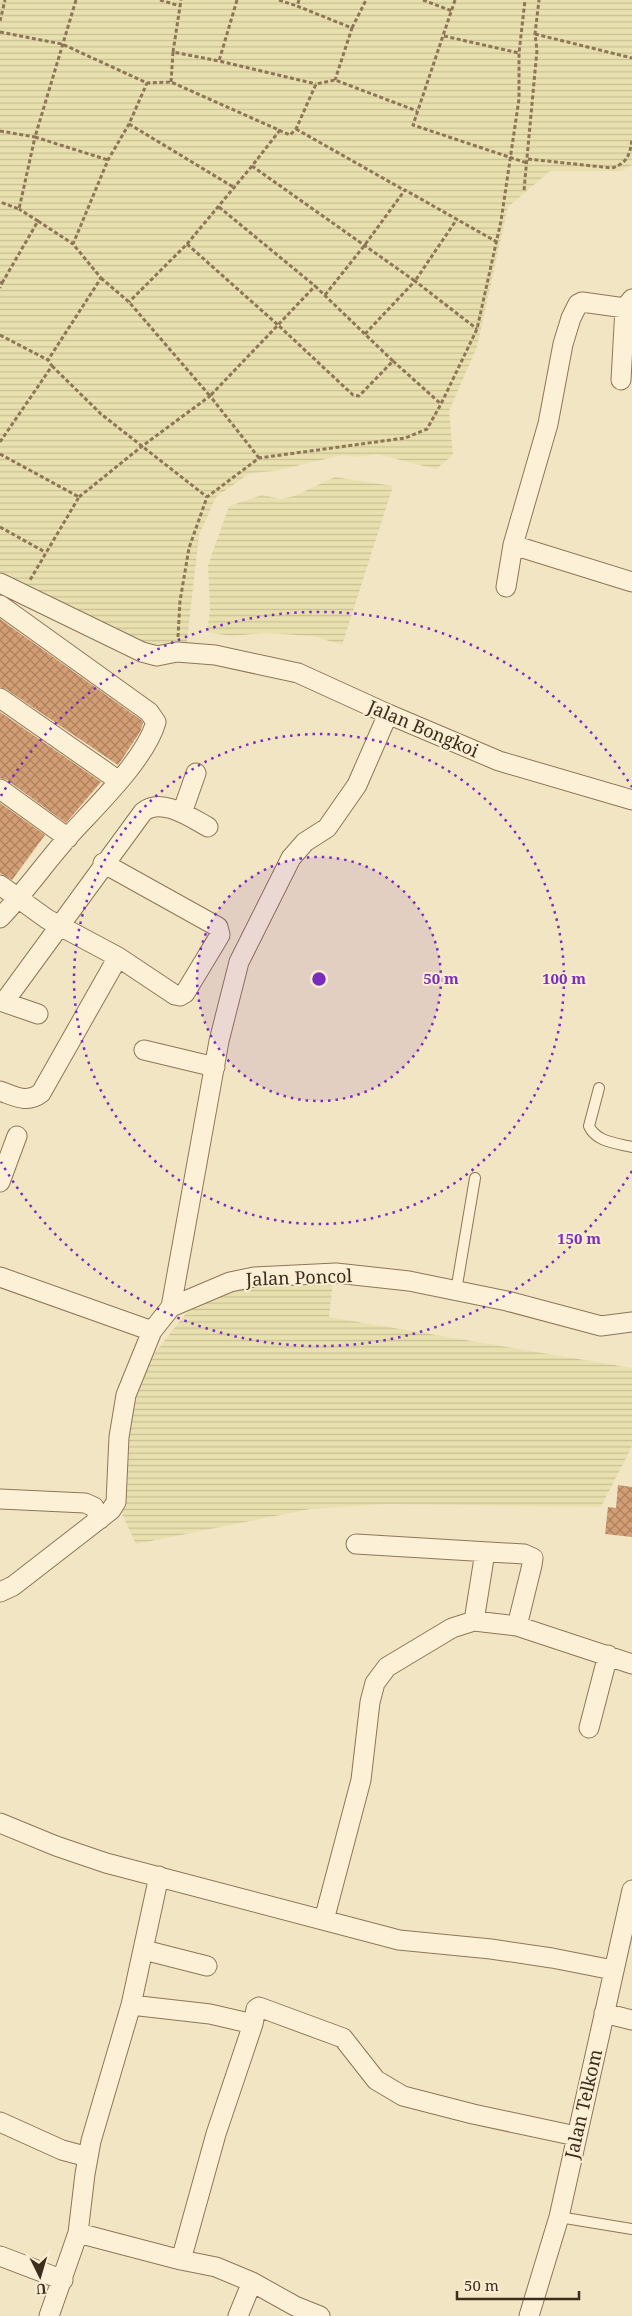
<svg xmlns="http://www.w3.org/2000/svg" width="632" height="2316" viewBox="0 0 632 2316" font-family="'Noto Serif',serif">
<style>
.farmland{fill:url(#farmland-rules)}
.building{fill:url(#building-cross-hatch)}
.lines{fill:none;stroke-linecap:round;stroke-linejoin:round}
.lane-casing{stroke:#8f7557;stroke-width:12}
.street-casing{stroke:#8f7557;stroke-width:21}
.path{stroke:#8f7557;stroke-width:3;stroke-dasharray:4 2.5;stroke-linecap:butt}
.lane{stroke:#fcf1d7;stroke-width:10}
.street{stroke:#fcf1d7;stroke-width:19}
.ring{fill:none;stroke:#7b2cbf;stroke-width:2.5;stroke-dasharray:2.5 5}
.labels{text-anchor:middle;stroke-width:4;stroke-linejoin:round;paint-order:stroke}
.street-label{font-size:18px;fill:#3d2d1d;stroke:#f9eed3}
.centre{fill:#7b2cbf;stroke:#f9eed3;stroke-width:2.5}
.ring-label{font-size:15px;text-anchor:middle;font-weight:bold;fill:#7b2cbf;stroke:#f9eed3;stroke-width:4;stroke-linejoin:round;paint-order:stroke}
</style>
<defs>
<pattern id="farmland-rules" width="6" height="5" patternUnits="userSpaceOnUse" patternTransform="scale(1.25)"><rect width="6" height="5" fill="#e9e0af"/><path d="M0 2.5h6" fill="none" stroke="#c9c096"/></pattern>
<pattern id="building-cross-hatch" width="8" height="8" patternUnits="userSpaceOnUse" patternTransform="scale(1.25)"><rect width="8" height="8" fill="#d49e75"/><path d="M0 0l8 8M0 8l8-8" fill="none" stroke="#ad815f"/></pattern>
</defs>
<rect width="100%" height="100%" fill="#f2e5c3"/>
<!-- farmland -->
<path class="farmland" d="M 0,0 L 632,0 L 632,165 L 621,171 L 550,171 L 508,207 L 477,347 L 449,411 L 453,455 L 436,469 L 377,454 L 358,457 L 343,455 L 274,471 L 250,473 L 216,497 L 199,535 L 186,650 L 139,645 L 0,573 Z
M 335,477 L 393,486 L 342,645 L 313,636 L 266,633 L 231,636 L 207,632 L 210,609 L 208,565 L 229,506 L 262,495 L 281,499 L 294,496 Z
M 333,1281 L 329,1317 L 632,1368 L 632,1446 L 601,1507 L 387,1504 L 310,1509 L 136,1544 L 121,1512 L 124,1414 L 147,1363 L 187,1312 L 239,1286 Z"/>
<!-- building -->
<path class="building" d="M 0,619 L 141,720 L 143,723 L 140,732 L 118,765 L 6,689 L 0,687 Z
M 0,712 L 101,782 L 66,823 L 7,780 L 0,778 Z
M 0,803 L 45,835 L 12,880 L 0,873 Z
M 618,1485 L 632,1487 L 632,1537 L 605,1534 L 608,1507 L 616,1508 Z"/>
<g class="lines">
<defs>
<path id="lane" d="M 599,1088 L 589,1126 C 596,1142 616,1143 632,1147
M 456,1291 L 475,1178
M 559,2217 L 632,2229"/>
<path id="street" d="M 621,380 L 625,308 L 632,299
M 513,545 L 632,582
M 0,583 L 142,652 L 157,656 L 177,652 L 215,655 L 298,673 L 388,714 L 499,761 L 632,800
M 506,587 L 513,545 L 548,424 L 563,344 L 571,318 L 578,304 L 582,302 L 625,308
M 0,605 L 149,712 L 156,722 C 145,760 96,806 69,836 C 45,863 25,892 0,918
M 0,698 L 119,781
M 0,789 L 68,838
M 182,813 L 196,773
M 0,885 L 47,919 L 118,957 L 175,995 L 180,996 L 185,993 L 220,935 L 218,927 L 103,863
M 0,1001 L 38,1014
M 4,1002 L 143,812 C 161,797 190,817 208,827
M 144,1050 L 215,1067
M 0,1091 C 15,1096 27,1104 41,1093 L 118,957
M 0,1182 L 17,1136
M 0,1277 L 152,1331
M 171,1307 L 219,1041 L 239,962 L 291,858 L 305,842 L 327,828 L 357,785 L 388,714
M 0,1499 L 85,1503 L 94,1507 L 100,1519
M 356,1544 L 524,1554 L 533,1558 L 532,1565 L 517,1626
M 0,1592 L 13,1586 L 111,1510 L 116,1502 L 119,1437 L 126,1395 L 152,1331 L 171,1307 L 230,1282 L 254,1277 L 336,1273 L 409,1281 L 507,1301 L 601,1326 L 632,1322
M 474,1621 L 485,1552
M 589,1728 L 608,1655
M 0,1823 L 56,1846 L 106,1863 L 399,1940 L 491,1949 L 552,1958 L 613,1970
M 324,1920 L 361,1780 L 370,1702 L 375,1683 L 387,1667 L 452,1628 L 474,1621 L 517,1626 L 632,1664
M 144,1950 L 207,1966
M 131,2005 L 210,2014 L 253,2024
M 604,2013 L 632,2020
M 0,2122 L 62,2150 L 88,2157
M 78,2233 L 181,2260 L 216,2267 L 252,2282 L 295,2306 L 320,2316
M 0,2256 L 63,2280
M 181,2260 L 216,2134 L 253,2024 L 256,2009 L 259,2007 L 343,2038 L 376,2080 L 403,2096 L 473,2114 L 576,2136
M 49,2316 L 78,2233 L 85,2174 L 91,2141 L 131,2005 L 159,1876
M 238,2316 L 252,2282
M 529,2316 L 559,2217 L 632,1890"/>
</defs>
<!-- lane casing -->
<use href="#lane" class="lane-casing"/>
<!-- street casing -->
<use href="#street" class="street-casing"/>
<!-- path -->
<path class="path" d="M 76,0 L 35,137 L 108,160
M 160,0 L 180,6
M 237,0 L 219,61 L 316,84
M 279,0 L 297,6
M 299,0 L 297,6 L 352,28 L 335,80
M 423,0 L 452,11
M 455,0 L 413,125 L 527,163
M 0,21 L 5,0
M 352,28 L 366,0
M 0,32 L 62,44 L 147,83 L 171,82 L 290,135 L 296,129 L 316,84 L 335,80 L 417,111
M 535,34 L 632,58
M 444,36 L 519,53
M 173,52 L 181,0
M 171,82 L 173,52 L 219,61
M 129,124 L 235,188
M 296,129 L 404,190
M 280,130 L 252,166 L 415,281 L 457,219
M 0,131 L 35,137 L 19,209 L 0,202
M 528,159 L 612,168 C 628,163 630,154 632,139
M 524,190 L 537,50 L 535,34 L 539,0
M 219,207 L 315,286
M 38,221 L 73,244
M 187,244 L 252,166
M 101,278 L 129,302 L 210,396 L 278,325 L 187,244 L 129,302
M 0,282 L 2,283 L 0,288
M 2,283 L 38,221 L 19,209
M 315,286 L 393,361 L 359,396 L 353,395 L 278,325 Z
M 325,295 L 364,246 L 405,190 L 497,242
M 365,334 L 415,281 L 477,329
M 0,335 L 48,360 L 101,278 L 73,244 L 108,160 L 129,124 L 147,83
M 393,361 L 441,404
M 52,366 L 101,414 L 207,497
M 0,442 L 52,366 L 48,360
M 0,454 L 79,497 L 30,580
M 79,497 L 141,447 L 210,396 L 259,458
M 0,527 L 45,552
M 178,637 L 180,601 L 189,548 L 207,497 L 259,458 L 405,438 L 427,429 L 441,404 L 477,329 L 501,221 L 519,99 L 519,53 L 525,0"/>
<!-- lane -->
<use href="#lane" class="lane"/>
<!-- street -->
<use href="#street" class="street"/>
</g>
<!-- distance rings -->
<circle cx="319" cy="979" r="122" fill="#7b2cbf" fill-opacity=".12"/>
<g class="ring">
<circle cx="319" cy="979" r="122"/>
<circle cx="319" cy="979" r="245"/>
<path d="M632 1171A367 367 0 0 1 1 1162M1 796A367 367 0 0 1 632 787"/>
</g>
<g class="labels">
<!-- street labels -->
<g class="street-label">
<text transform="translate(423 729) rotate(23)" y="6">Jalan Bongkoi</text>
<text transform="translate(299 1278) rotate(-2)" y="6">Jalan Poncol</text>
<text transform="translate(584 2104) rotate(-77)" y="6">Jalan Telkom</text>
</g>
</g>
<circle cx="319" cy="979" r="8" class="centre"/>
<g class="ring-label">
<text x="441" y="984">50 m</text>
<text x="564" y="984">100 m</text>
<text x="579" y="1244">150 m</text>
</g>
<!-- north arrow -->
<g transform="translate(40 2276) rotate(175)" stroke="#f9eed3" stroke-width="4" paint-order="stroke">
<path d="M0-4L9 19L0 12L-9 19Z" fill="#3d2d1d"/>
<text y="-8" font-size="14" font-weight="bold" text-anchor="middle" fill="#3d2d1d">U</text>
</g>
<!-- scale -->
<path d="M457 2291v8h122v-8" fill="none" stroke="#3d2d1d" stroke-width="2.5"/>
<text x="464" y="2291" font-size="15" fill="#3d2d1d" stroke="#f9eed3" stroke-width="4" paint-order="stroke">50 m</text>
</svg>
